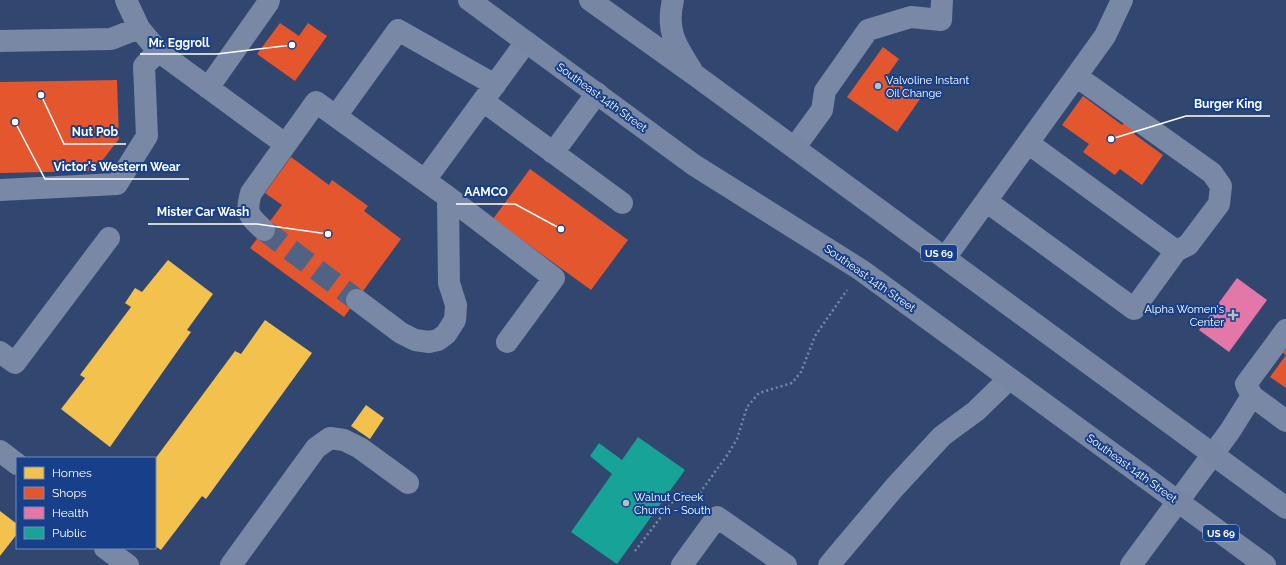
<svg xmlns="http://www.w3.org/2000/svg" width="1286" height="565" viewBox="0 0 1286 565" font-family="Raleway,sans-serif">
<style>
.homes{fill:#f2c14e}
.shops{fill:#e4572e}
.health{fill:#e377a8}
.public{fill:#17a398}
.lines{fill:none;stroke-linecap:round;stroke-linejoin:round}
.minor-tunnel{stroke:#506385;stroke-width:22;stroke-dasharray:22 11;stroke-linecap:butt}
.path{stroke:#7888a5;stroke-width:2.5;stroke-dasharray:2 3;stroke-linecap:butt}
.minor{stroke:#7888a5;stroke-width:22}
.major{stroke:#7787a3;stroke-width:22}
.poi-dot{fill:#b7bfcd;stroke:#173f8a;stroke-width:1.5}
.labels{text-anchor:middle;stroke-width:4;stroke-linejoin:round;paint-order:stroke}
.shield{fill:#173f8a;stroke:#b9c5dc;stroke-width:1}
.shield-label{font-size:10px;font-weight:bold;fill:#fff}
.poi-label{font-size:11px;fill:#fff;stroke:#173f8a;text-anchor:start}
.street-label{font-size:11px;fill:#fff;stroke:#173f8a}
.leader{fill:none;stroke:#fff;stroke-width:1.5}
.callout-dot{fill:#fff;stroke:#173f8a;stroke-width:1.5}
.callout-label{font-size:12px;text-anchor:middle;font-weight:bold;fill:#fff;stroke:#173f8a;stroke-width:4;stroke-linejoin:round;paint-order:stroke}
</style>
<rect width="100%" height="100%" fill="#314770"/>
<!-- homes -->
<path class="homes" d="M 168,260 L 213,294 L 187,330 L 191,332 L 110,447 L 61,409 L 85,378 L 80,375 L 131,307 L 125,303 L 135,288 L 142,292 Z
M 265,320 L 312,353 L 206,499 L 202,496 L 161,550 L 155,546 L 155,459 L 235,351 L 241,354 Z
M 366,405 L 384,418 L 370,439 L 351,426 Z
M 0,511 L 17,524 L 17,534 L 0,556 Z"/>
<!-- shops -->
<path class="shops" d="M 280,23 L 299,36 L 308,23 L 327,36 L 295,81 L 257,54 Z
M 883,47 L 899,59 L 887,76 L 920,99 L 897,132 L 847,97 Z
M 117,80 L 119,139 L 94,171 L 0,173 L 0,82 Z
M 1083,96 L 1122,125 L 1126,121 L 1137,129 L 1134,134 L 1163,155 L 1142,185 L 1120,169 L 1115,175 L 1083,152 L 1089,144 L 1062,125 Z
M 291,157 L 329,185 L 332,180 L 368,206 L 364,211 L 401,239 L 344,317 L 250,248 L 282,205 L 265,193 Z
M 530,169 L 628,240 L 591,290 L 493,219 Z
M 1286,349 L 1286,388 L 1270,377 L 1286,355 L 1283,353 Z"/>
<!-- health -->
<path class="health" d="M 1237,278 L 1267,300 L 1229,352 L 1199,330 Z"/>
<!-- public -->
<path class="public" d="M 638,437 L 685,470 L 617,564 L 571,532 L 612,474 L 590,456 L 599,443 L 622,460 Z"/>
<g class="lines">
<!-- minor-tunnel -->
<path class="minor-tunnel" d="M 264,230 L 357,300"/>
<!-- path -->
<path class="path" d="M 694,501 L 728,454 L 737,439 L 747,407 L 759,393 L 792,383 L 801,372 L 815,336 L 847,290
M 635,551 L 680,492 L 695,502"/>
<!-- minor -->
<path class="minor" d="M 126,0 L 139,28 L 158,51 L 285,144
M 0,41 L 111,39 L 139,28
M 1076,76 L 1212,173 L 1221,186 L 1219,204 L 1188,245 L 1176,251
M 208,88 L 268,3 L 269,0
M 483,101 L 622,203
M 336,116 L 398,30 L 495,85
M 795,147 L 822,110 L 825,91 L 868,30 L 911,17 L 941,20 L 942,0
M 553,153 L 597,93
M 425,180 L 526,42
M 0,190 L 117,184 L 147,136 L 144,66 L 158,51
M 986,201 L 1134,309 L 1176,251 L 1028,143
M 264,230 C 249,216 245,214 251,193 L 316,102 L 448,197 L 554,278 L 507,342
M 945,258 L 1105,36 L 1122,0
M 357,300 L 401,333 L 415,340 L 429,342 L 438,340 L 446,334 L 455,320 L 456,305 L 449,283 L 448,197
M 0,352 L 15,363 L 109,238
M 1252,396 L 1246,384 L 1286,330
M 0,451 L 17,464
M 105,548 L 128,565
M 231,565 L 316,448 L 330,438 L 344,440 L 360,448 L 408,483
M 682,565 L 717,517 L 786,565
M 829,565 L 894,488 L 942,436 L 976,411 L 1009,379
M 1131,565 L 1230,431 L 1252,396 L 1286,421"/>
<!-- major -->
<path class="major" d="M 469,0 L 694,165 L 861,270 L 1265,565
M 590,0 L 695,75 L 1286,508
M 673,0 C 666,30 675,44 691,69"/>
</g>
<!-- markers -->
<g class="poi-dot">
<circle cx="878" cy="86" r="4"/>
<path d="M1231 309h4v4h4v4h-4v4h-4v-4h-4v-4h4z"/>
<circle cx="626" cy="503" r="4"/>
</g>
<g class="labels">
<!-- shield labels -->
<g class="shield">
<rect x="921" y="245" width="36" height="16" rx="3"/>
<rect x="1203" y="525" width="36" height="16" rx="3"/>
</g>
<g class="shield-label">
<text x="939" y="257">US 69</text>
<text x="1221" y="537">US 69</text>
</g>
<!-- poi labels -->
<g class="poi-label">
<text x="886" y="84">Valvoline Instant<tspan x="886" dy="13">Oil Change</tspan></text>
<text x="1224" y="313" text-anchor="end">Alpha Women's<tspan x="1224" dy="13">Center</tspan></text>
<text x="634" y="501">Walnut Creek<tspan x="634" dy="13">Church - South</tspan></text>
</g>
<!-- street labels -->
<g class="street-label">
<text transform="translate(602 97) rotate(36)" y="4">Southeast 14th Street</text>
<text transform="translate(870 278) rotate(35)" y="4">Southeast 14th Street</text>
<text transform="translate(1132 468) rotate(36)" y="4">Southeast 14th Street</text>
</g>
</g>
<!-- callouts -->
<path class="leader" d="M292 45L217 54H140M1111 139L1186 116H1270M41 95L64 144H126M15 122L45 179H189M561 229L515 204H456M328 234L257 224H148"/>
<g class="callout-dot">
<circle cx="292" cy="45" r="4"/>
<circle cx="1111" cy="139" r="4"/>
<circle cx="41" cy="95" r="4"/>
<circle cx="15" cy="122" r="4"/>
<circle cx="561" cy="229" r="4"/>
<circle cx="328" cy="234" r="4"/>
</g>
<g class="callout-label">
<text x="179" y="47">Mr. Eggroll</text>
<text x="1228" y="108">Burger King</text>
<text x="95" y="136">Nut Pob</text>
<text x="117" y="171">Victor's Western Wear</text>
<text x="486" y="196">AAMCO</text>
<text x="203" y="216">Mister Car Wash</text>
</g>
<!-- legend -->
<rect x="16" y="457" width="140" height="92" fill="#173f8a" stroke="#748cb9"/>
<rect x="24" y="467" width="20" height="12" fill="#f2c14e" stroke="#748cb9"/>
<text x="52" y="477" font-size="12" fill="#ffffff">Homes</text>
<rect x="24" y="487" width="20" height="12" fill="#e4572e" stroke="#748cb9"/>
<text x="52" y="497" font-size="12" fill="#ffffff">Shops</text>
<rect x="24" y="507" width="20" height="12" fill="#e377a8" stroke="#748cb9"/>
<text x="52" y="517" font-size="12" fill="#ffffff">Health</text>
<rect x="24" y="527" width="20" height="12" fill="#17a398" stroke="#748cb9"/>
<text x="52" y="537" font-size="12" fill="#ffffff">Public</text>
</svg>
